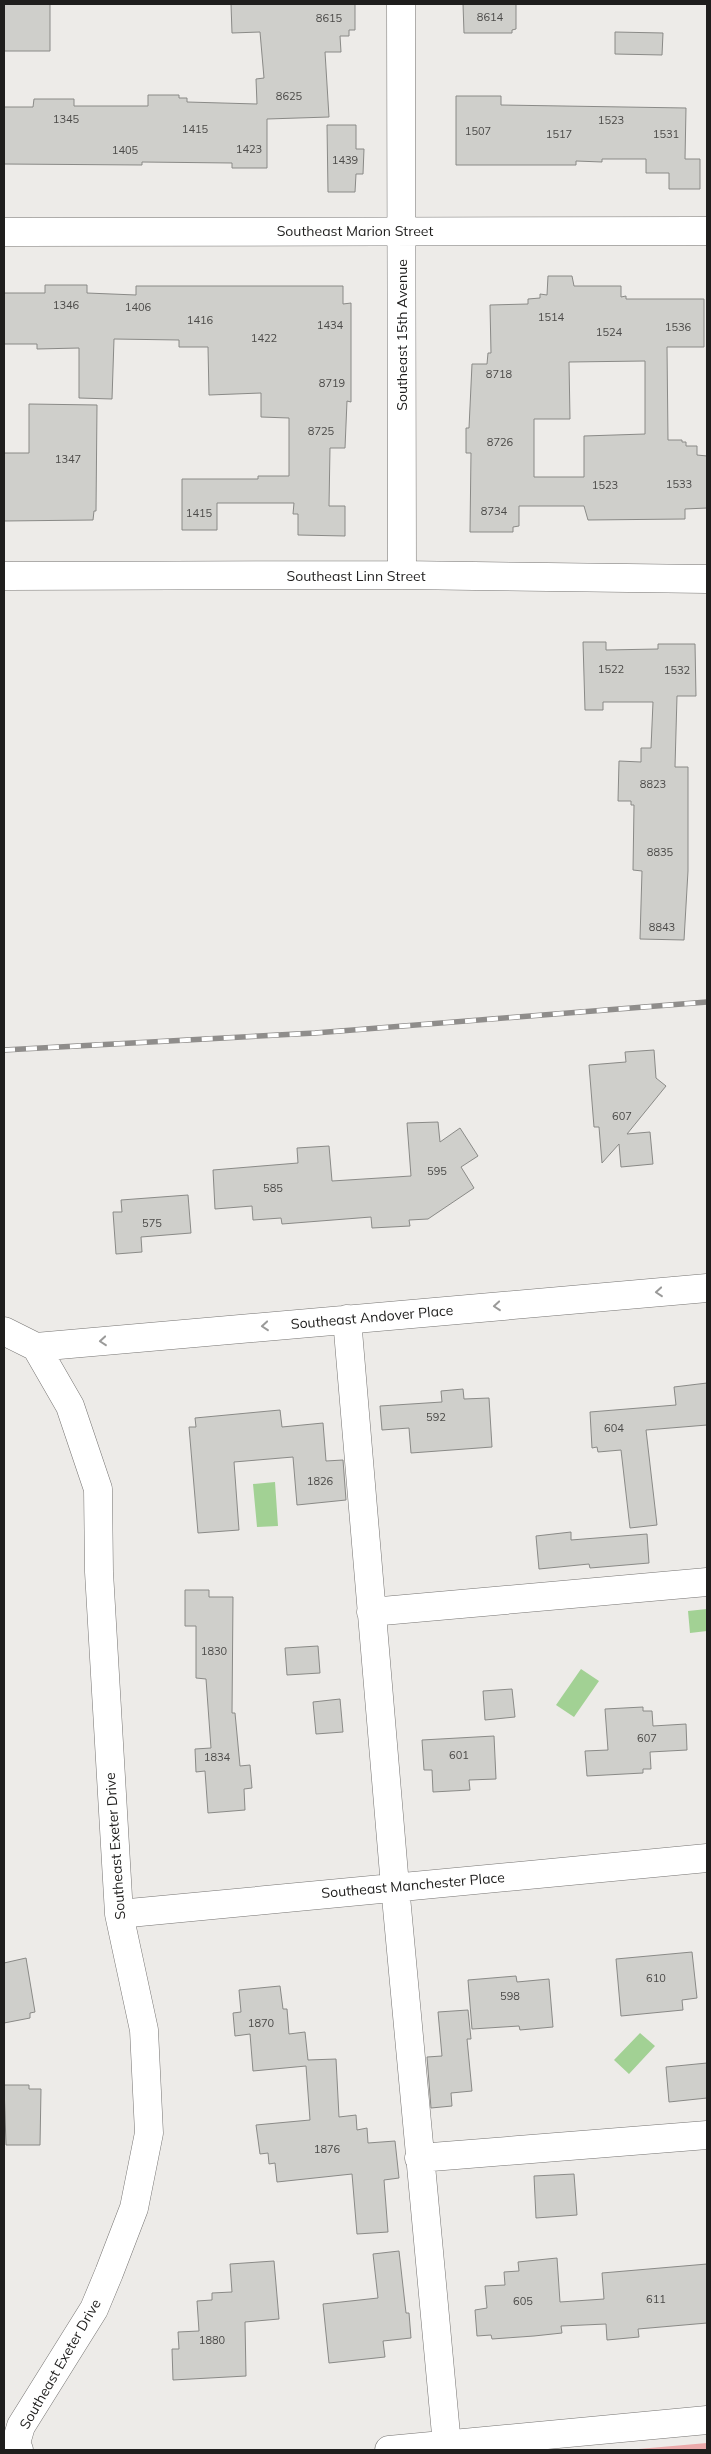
<svg xmlns="http://www.w3.org/2000/svg" width="711" height="2454" viewBox="0 0 711 2454" font-family="Mulish,sans-serif">
<style>
.green{fill:#ebaaab}
.water{fill:#a2d194}
.building{fill:#cfcfcb;stroke:#8a8a87;fill-rule:evenodd}
.lines{fill:none;stroke-linecap:round;stroke-linejoin:round}
.minor-casing{stroke:#767472;stroke-width:29}
.minor{stroke:#fff;stroke-width:28}
.rail-casing{stroke:#8f8d8b;stroke-width:5.5}
.rail{stroke:#fff;stroke-width:4;stroke-dasharray:11;stroke-linecap:butt}
.oneway{stroke:#9a9a99}
.labels{text-anchor:middle;stroke-width:4;stroke-linejoin:round;paint-order:stroke}
.number-label{font-size:11px;fill:#4b4a48}
.street-label{font-size:14px;fill:#1f1e1d;stroke:#fff}
</style>
<rect width="100%" height="100%" fill="#edebe8"/>
<!-- green -->
<path class="green" d="M 707,2443 L 707,2450 L 627,2450 Z"/>
<!-- water -->
<path class="water" d="M 275,1482 L 278,1526 L 257,1527 L 253,1484 Z
M 707,1609 L 707,1631 L 690,1633 L 688,1611 Z
M 581,1669 L 599,1681 L 574,1717 L 556,1705 Z
M 640,2033 L 655,2046 L 629,2074 L 614,2060 Z"/>
<!-- building -->
<path class="building" d="M 4,4 L 50,4 L 50,51 L 4,51 Z
M 231,4 L 355,4 L 355,30 L 349,30 L 349,36 L 340,36 L 341,52 L 325,52 L 329,117 L 267,119 L 267,168 L 232,168 L 232,163 L 142,162 L 142,165 L 4,164 L 4,107 L 33,107 L 34,99 L 74,99 L 74,106 L 148,106 L 148,95 L 179,95 L 179,98 L 187,98 L 187,102 L 257,104 L 256,79 L 264,78 L 260,32 L 232,33 Z
M 463,4 L 516,4 L 516,29 L 512,30 L 512,33 L 464,33 Z
M 615,32 L 663,33 L 662,55 L 615,54 Z
M 456,96 L 501,96 L 501,105 L 686,108 L 685,159 L 700,159 L 700,189 L 669,189 L 669,173 L 646,173 L 646,159 L 602,159 L 602,162 L 576,161 L 576,165 L 456,165 Z
M 327,125 L 356,125 L 356,149 L 364,149 L 363,174 L 356,174 L 355,192 L 328,192 Z
M 548,276 L 572,276 L 574,286 L 621,286 L 621,297 L 626,296 L 626,299 L 704,299 L 704,347 L 667,347 L 668,440 L 682,440 L 682,442 L 686,442 L 686,446 L 697,446 L 697,455 L 707,456 L 707,508 L 685,509 L 685,519 L 588,520 L 584,506 L 519,506 L 519,526 L 513,527 L 513,532 L 470,532 L 471,453 L 466,453 L 466,428 L 469,428 L 472,364 L 487,364 L 488,353 L 491,353 L 490,305 L 528,304 L 528,299 L 540,298 L 540,294 L 547,295 ZM 645,361 L 645,434 L 584,436 L 584,477 L 534,477 L 534,419 L 570,419 L 569,362 Z
M 45,285 L 87,285 L 87,293 L 136,295 L 136,286 L 343,286 L 343,304 L 351,303 L 351,402 L 347,401 L 345,448 L 330,448 L 329,506 L 345,506 L 345,536 L 298,535 L 298,514 L 293,514 L 294,503 L 217,503 L 217,530 L 182,530 L 182,479 L 258,479 L 258,476 L 289,476 L 289,418 L 261,417 L 261,393 L 209,395 L 208,347 L 179,347 L 179,340 L 114,339 L 112,399 L 79,398 L 79,348 L 37,349 L 37,344 L 4,344 L 4,293 L 45,293 Z
M 29,404 L 97,405 L 96,511 L 94,511 L 93,520 L 4,521 L 4,453 L 29,453 Z
M 583,642 L 606,642 L 606,650 L 658,649 L 658,644 L 695,644 L 696,696 L 677,696 L 675,767 L 688,767 L 688,871 L 684,940 L 640,939 L 642,871 L 633,870 L 634,805 L 631,805 L 631,801 L 618,801 L 619,761 L 641,762 L 641,748 L 651,748 L 653,702 L 603,702 L 603,710 L 585,710 Z
M 654,1050 L 656,1078 L 666,1086 L 627,1134 L 650,1132 L 653,1164 L 621,1167 L 619,1144 L 602,1163 L 599,1127 L 594,1127 L 589,1065 L 626,1062 L 625,1052 Z
M 438,1122 L 440,1142 L 460,1128 L 478,1156 L 461,1167 L 474,1188 L 428,1219 L 409,1220 L 410,1226 L 372,1228 L 371,1217 L 282,1224 L 281,1218 L 253,1220 L 252,1206 L 215,1209 L 213,1170 L 298,1163 L 297,1148 L 329,1146 L 332,1181 L 411,1176 L 407,1123 Z
M 188,1195 L 191,1233 L 141,1237 L 142,1252 L 116,1254 L 113,1212 L 122,1212 L 121,1200 Z
M 707,1383 L 707,1425 L 646,1430 L 657,1525 L 630,1528 L 621,1450 L 598,1452 L 597,1447 L 592,1448 L 590,1412 L 676,1405 L 674,1387 Z
M 463,1389 L 464,1399 L 489,1398 L 492,1447 L 411,1453 L 409,1428 L 382,1430 L 380,1406 L 442,1402 L 441,1391 Z
M 280,1410 L 282,1427 L 323,1423 L 326,1461 L 343,1460 L 346,1500 L 297,1505 L 293,1457 L 234,1462 L 239,1530 L 198,1533 L 189,1427 L 196,1427 L 195,1418 Z
M 571,1532 L 571,1540 L 647,1534 L 649,1563 L 590,1568 L 589,1564 L 539,1569 L 536,1536 Z
M 185,1590 L 209,1590 L 209,1597 L 233,1597 L 232,1713 L 235,1713 L 240,1766 L 250,1765 L 252,1788 L 244,1789 L 245,1810 L 208,1813 L 205,1771 L 196,1772 L 195,1749 L 211,1748 L 206,1679 L 196,1678 L 196,1626 L 185,1626 Z
M 318,1646 L 320,1673 L 287,1675 L 285,1648 Z
M 512,1689 L 515,1717 L 485,1720 L 483,1691 Z
M 340,1699 L 343,1732 L 316,1734 L 313,1702 Z
M 643,1707 L 643,1711 L 652,1711 L 653,1726 L 686,1724 L 687,1750 L 650,1752 L 651,1769 L 643,1769 L 643,1773 L 587,1776 L 585,1751 L 608,1750 L 605,1709 Z
M 494,1736 L 496,1779 L 469,1780 L 470,1790 L 433,1792 L 432,1770 L 424,1770 L 422,1740 Z
M 692,1952 L 697,1998 L 682,2000 L 683,2010 L 621,2016 L 616,1959 Z
M 26,1958 L 35,2012 L 30,2013 L 30,2018 L 4,2023 L 4,1963 Z
M 516,1976 L 517,1982 L 549,1979 L 553,2027 L 520,2030 L 519,2026 L 472,2029 L 468,1980 Z
M 280,1986 L 283,2009 L 287,2009 L 289,2034 L 305,2032 L 308,2060 L 336,2059 L 339,2117 L 356,2115 L 357,2130 L 367,2128 L 368,2143 L 395,2141 L 399,2178 L 384,2180 L 388,2232 L 357,2234 L 352,2174 L 277,2182 L 275,2163 L 269,2164 L 268,2153 L 260,2154 L 256,2125 L 310,2120 L 306,2066 L 253,2071 L 250,2034 L 235,2036 L 233,2013 L 241,2012 L 239,1990 Z
M 468,2010 L 471,2039 L 467,2039 L 472,2091 L 451,2093 L 452,2106 L 431,2108 L 427,2057 L 442,2056 L 438,2012 Z
M 707,2063 L 707,2098 L 669,2102 L 666,2067 Z
M 4,2085 L 29,2085 L 29,2089 L 41,2089 L 40,2145 L 6,2145 Z
M 574,2174 L 577,2215 L 536,2218 L 534,2176 Z
M 399,2251 L 406,2313 L 409,2313 L 411,2338 L 383,2341 L 385,2357 L 329,2363 L 323,2304 L 378,2298 L 373,2254 Z
M 557,2258 L 560,2302 L 604,2299 L 602,2273 L 707,2264 L 707,2323 L 638,2329 L 639,2337 L 607,2340 L 606,2324 L 561,2326 L 562,2333 L 534,2336 L 492,2339 L 491,2335 L 477,2336 L 475,2310 L 487,2308 L 485,2286 L 505,2285 L 504,2272 L 519,2271 L 518,2262 Z
M 274,2261 L 279,2319 L 245,2322 L 246,2376 L 173,2380 L 172,2349 L 179,2349 L 178,2332 L 199,2331 L 197,2301 L 212,2300 L 212,2293 L 232,2292 L 230,2264 Z"/>
<g class="lines">
<defs>
<path id="minor" d="M 401,4 L 402,575
M 4,232 L 707,231
M 4,576 L 402,575 L 707,579
M 347,1319 L 395,1886 L 447,2445
M 4,1331 L 36,1347 L 70,1406 L 98,1489 L 99,1572 L 119,1914 L 144,2030 L 149,2133 L 134,2208 L 109,2273 L 94,2309 L 21,2426 L 16,2443 L 19,2450
M 36,1347 L 707,1288
M 371,1612 L 707,1582
M 119,1914 L 707,1858
M 419,2158 L 707,2135
M 389,2450 L 707,2420"/>
</defs>
<!-- minor casing -->
<use href="#minor" class="minor-casing"/>
<!-- minor -->
<use href="#minor" class="minor"/>
<defs>
<path id="rail" d="M 4,1050 L 315,1033 L 707,1002"/>
</defs>
<!-- rail casing -->
<use href="#rail" class="rail-casing"/>
<!-- rail -->
<use href="#rail" class="rail"/>
</g>
<!-- one-way arrows -->
<defs><path id="oneway-chevron" d="M-2-3.5L2.5 0L-2 3.5" fill="none" stroke-width="1.6" stroke-linecap="round" stroke-linejoin="round" transform="scale(1.25)"/></defs>
<g class="oneway">
<use href="#oneway-chevron" transform="translate(659 1292) rotate(175)"/>
<use href="#oneway-chevron" transform="translate(497 1306) rotate(175)"/>
<use href="#oneway-chevron" transform="translate(265 1326) rotate(175)"/>
<use href="#oneway-chevron" transform="translate(103 1341) rotate(175)"/>
</g>
<g class="labels">
<!-- number labels -->
<g class="number-label">
<text x="490" y="21">8614</text>
<text x="329" y="22">8615</text>
<text x="289" y="100">8625</text>
<text x="66" y="123">1345</text>
<text x="611" y="124">1523</text>
<text x="195" y="133">1415</text>
<text x="478" y="135">1507</text>
<text x="559" y="138">1517</text>
<text x="666" y="138">1531</text>
<text x="249" y="153">1423</text>
<text x="125" y="154">1405</text>
<text x="345" y="164">1439</text>
<text x="66" y="309">1346</text>
<text x="138" y="311">1406</text>
<text x="551" y="321">1514</text>
<text x="200" y="324">1416</text>
<text x="330" y="329">1434</text>
<text x="678" y="331">1536</text>
<text x="609" y="336">1524</text>
<text x="264" y="342">1422</text>
<text x="499" y="378">8718</text>
<text x="332" y="387">8719</text>
<text x="321" y="435">8725</text>
<text x="500" y="446">8726</text>
<text x="68" y="463">1347</text>
<text x="679" y="488">1533</text>
<text x="605" y="489">1523</text>
<text x="494" y="515">8734</text>
<text x="199" y="517">1415</text>
<text x="611" y="673">1522</text>
<text x="677" y="674">1532</text>
<text x="653" y="788">8823</text>
<text x="660" y="856">8835</text>
<text x="662" y="931">8843</text>
<text x="622" y="1120">607</text>
<text x="437" y="1175">595</text>
<text x="273" y="1192">585</text>
<text x="152" y="1227">575</text>
<text x="436" y="1421">592</text>
<text x="614" y="1432">604</text>
<text x="320" y="1485">1826</text>
<text x="214" y="1655">1830</text>
<text x="647" y="1742">607</text>
<text x="459" y="1759">601</text>
<text x="217" y="1761">1834</text>
<text x="656" y="1982">610</text>
<text x="510" y="2000">598</text>
<text x="261" y="2027">1870</text>
<text x="327" y="2153">1876</text>
<text x="656" y="2303">611</text>
<text x="523" y="2305">605</text>
<text x="212" y="2344">1880</text>
</g>
<!-- street labels -->
<g class="street-label">
<text x="355" y="236">Southeast Marion Street</text>
<text transform="translate(402 335) rotate(-90)" y="5">Southeast 15th Avenue</text>
<text x="356" y="581">Southeast Linn Street</text>
<text transform="translate(372 1317) rotate(-5)" y="5">Southeast Andover Place</text>
<text transform="translate(115 1846) rotate(-94)" y="5">Southeast Exeter Drive</text>
<text transform="translate(413 1885) rotate(-5)" y="5">Southeast Manchester Place</text>
<text transform="translate(60 2364) rotate(-60)" y="5">Southeast Exeter Drive</text>
</g>
</g>
<!-- border -->
<rect width="711" height="2454" fill="none" stroke="#1f1e1d" stroke-width="10"/>
</svg>
